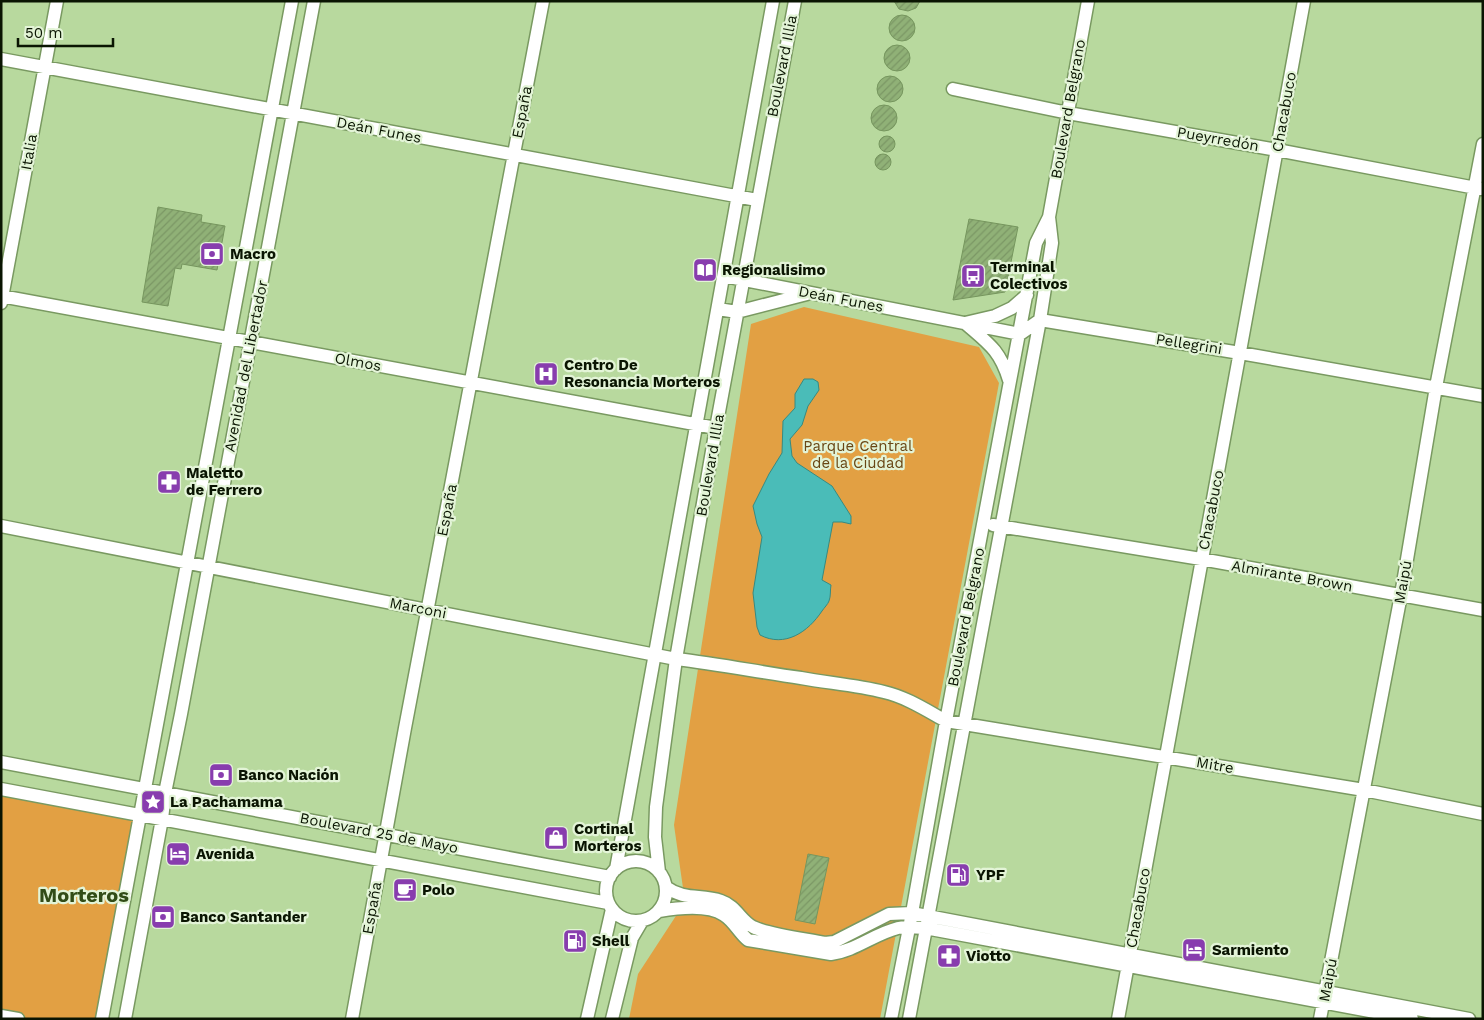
<svg xmlns="http://www.w3.org/2000/svg" width="1484" height="1020" viewBox="0 0 1484 1020" font-family="'Work Sans',sans-serif">
<style>
.park{fill:#e2a043}
.water{fill:#4abcb8;stroke:#378a81}
.building{fill:url(#building-hatch);stroke:#76965e}
.lines{fill:none;stroke-linecap:round;stroke-linejoin:round}
.minor-casing{stroke:#799961;stroke-width:15}
.minor{stroke:#fff;stroke-width:12}
.labels{text-anchor:middle;stroke-width:4.5;stroke-linejoin:round;paint-order:stroke}
.street-label{font-size:15px;fill:#0a1502;stroke:#e3f4d7}
.poi-label{font-size:15px;font-weight:bold;fill:#0a1502;stroke:#e3f4d7;text-anchor:start}
.park-label{font-size:15px;fill:#694614;stroke:#e3f4d7}
.district-label{font-size:20px;font-weight:bold;fill:#314c16;stroke:#e3f4d7}
</style>
<defs>
<pattern id="building-hatch" width="6" height="6" patternUnits="userSpaceOnUse" patternTransform="scale(1.25)"><rect width="6" height="6" fill="#90b177"/><path d="M-1 1l2-2M0 6l6-6M5 7l2-2" fill="none" stroke="#7b9765"/></pattern>
</defs>
<rect width="100%" height="100%" fill="#b8d99e"/>
<!-- park -->
<path class="park" d="M 804,307 L 979,347 L 999,383 L 880,1019 L 629,1019 L 638,974 L 685,902 L 674,825 L 751,324 Z
M 1,789 L 140,814 L 102,1019 L 18,1019 L 1,1016 Z"/>
<!-- water -->
<path class="water" d="M 804,379 L 813,379 L 818,382 L 819,390 L 808,406 L 802,425 L 790,439 L 792,456 L 797,463 L 832,486 L 851,516 L 851,524 L 842,522 L 833,522 L 822,580 L 831,585 C 830,590 831,596 829,601 C 828,604 824,608 822,611 C 808,632 785,648 760,635 L 757,627 L 753,593 L 762,537 L 757,524 L 753,506 L 769,474 L 782,453 L 783,421 L 795,408 L 795,394 Z"/>
<!-- building -->
<path class="building" d="M 920,1 L 916,8 L 908,11 L 899,9 L 894,1 Z
M889 28a13 13 0 1 1 26 0a13 13 0 1 1-26 0Z
M884 58a13 13 0 1 1 26 0a13 13 0 1 1-26 0Z
M877 89a13 13 0 1 1 26 0a13 13 0 1 1-26 0Z
M871 118a13 13 0 1 1 26 0a13 13 0 1 1-26 0Z
M879 144a8 8 0 1 1 16 0a8 8 0 1 1-16 0Z
M875 162a8 8 0 1 1 16 0a8 8 0 1 1-16 0Z
M 158,207 L 202,215 L 201,222 L 225,226 L 217,270 L 182,264 L 181,269 L 175,268 L 168,306 L 142,302 Z
M 969,219 L 1018,227 L 1005,292 L 953,300 Z
M 808,854 L 829,858 L 815,924 L 795,920 Z"/>
<g class="lines">
<defs>
<path id="minor" d="M 1,59 L 757,200
M 953,89 L 1068,113 L 1277,150 L 1481,189
M 724,276 L 1020,334 L 1040,320 L 1240,353 L 1483,396
M 1,296 L 716,428
M 1,303 L 57,1
M 718,309 L 737,312 L 807,294
M 1009,380 C 1000,350 988,343 965,323 L 995,316 L 1012,308 L 1027,295
M 993,525 L 1201,559 L 1483,610
M 1,526 L 676,659 C 718,664 759,672 801,678 C 828,683 856,685 884,692 C 906,697 926,710 946,721 L 1364,790 L 1483,814
M 1,762 L 610,877
M 1,789 L 608,903
M606 891a30 30 0 1 1 60 0a30 30 0 1 1-60 0Z
M 616,869 L 773,1
M 659,872 L 655,837 L 656,807 L 676,659 L 716,428 L 795,1
M 666,887 C 685,901 701,894 721,901 C 736,906 741,921 753,927 C 770,935 805,939 825,943 L 834,942 L 889,914 L 912,913 L 1469,1019
M 659,911 C 677,908 708,904 724,915 C 734,921 739,933 748,940 L 831,954 C 855,951 874,934 898,928 C 906,926 916,928 925,928 L 1412,1019
M 1,1016 L 18,1019
M 102,1019 L 292,1
M 125,1019 L 162,819 L 165,793 L 181,714 L 314,1
M 352,1019 L 405,728 L 543,1
M 587,1019 L 612,909
M 612,1019 L 632,938 L 642,921
M 891,1019 L 912,913 L 946,721 L 1036,243 L 1049,217 L 1088,1
M 909,1019 L 1040,320 L 1052,243 L 1049,217
M 1118,1019 L 1304,1
M 1320,1019 L 1401,595 L 1436,387 L 1483,144"/>
</defs>
<!-- minor casing -->
<use href="#minor" class="minor-casing"/>
<!-- minor -->
<use href="#minor" class="minor"/>
</g>
<!-- icons -->
<defs>
<symbol id="bank-square" viewBox="-11 -11 22 22"><rect x="-9" y="-9" width="18" height="18" rx="4" fill="#883dae" stroke="#e3f4d7"/><path d="M-6-4H6V4H-6ZM0-2.3a2.3 2.3 0 1 0 0 4.6a2.3 2.3 0 1 0 0-4.6Z" fill="#fff"/></symbol>
<symbol id="library-square" viewBox="-11 -11 22 22"><rect x="-9" y="-9" width="18" height="18" rx="4" fill="#883dae" stroke="#e3f4d7"/><path d="M-6-4Q-3-5.5-.7-3.5V5Q-3 3-6 4ZM6-4Q3-5.5 .7-3.5V5Q3 3 6 4Z" fill="#fff"/></symbol>
<symbol id="bus-square" viewBox="-11 -11 22 22"><rect x="-9" y="-9" width="18" height="18" rx="4" fill="#883dae" stroke="#e3f4d7"/><path d="M-5-6H5V4H4V6H2V4H-2V6H-4V4H-5ZM-3.5-4V0h7V-4ZM-3.5 1.2v1.5H-2V1.2ZM2 1.2v1.5H3.5V1.2Z" fill="#fff"/></symbol>
<symbol id="hospital-square" viewBox="-11 -11 22 22"><rect x="-9" y="-9" width="18" height="18" rx="4" fill="#883dae" stroke="#e3f4d7"/><path d="M-5-5h3v3.5h4V-5h3V5h-3V1.5h-4V5h-3Z" fill="#fff"/></symbol>
<symbol id="pharmacy-square" viewBox="-11 -11 22 22"><rect x="-9" y="-9" width="18" height="18" rx="4" fill="#883dae" stroke="#e3f4d7"/><path d="M-2-6h4v4h4v4h-4v4h-4v-4h-4v-4h4Z" fill="#fff"/></symbol>
<symbol id="sight-square" viewBox="-11 -11 22 22"><rect x="-9" y="-9" width="18" height="18" rx="4" fill="#883dae" stroke="#e3f4d7"/><path d="M0-6L1.8-2.2L6-1.7L2.9 1.2L3.7 5.4L0 3.3L-3.7 5.4L-2.9 1.2L-6-1.7L-1.8-2.2Z" fill="#fff"/></symbol>
<symbol id="shop-square" viewBox="-11 -11 22 22"><rect x="-9" y="-9" width="18" height="18" rx="4" fill="#883dae" stroke="#e3f4d7"/><path d="M-5-2.5h2.3a2.7 3.5 0 0 1 5.4 0H5L5.5 6h-11ZM-1.5-2.5h3a1.5 2.3 0 0 0-3 0Z" fill="#fff"/></symbol>
<symbol id="hotel-square" viewBox="-11 -11 22 22"><rect x="-9" y="-9" width="18" height="18" rx="4" fill="#883dae" stroke="#e3f4d7"/><path d="M-6-4.5h1.5V1H6V5H4.5V3h-9V5H-6ZM-4 0a1.8 1.8 0 1 1 3.6 0ZM.5 0V-2.5h3Q6-2.5 6 0Z" fill="#fff"/></symbol>
<symbol id="fuel-square" viewBox="-11 -11 22 22"><rect x="-9" y="-9" width="18" height="18" rx="4" fill="#883dae" stroke="#e3f4d7"/><path d="M-5.5-6h7V0h2V4h1.3V-2.5L3-4.5l.8-.8L6-3V5H2.5V1h-1V6h-7ZM-4.2-4.7v3.2H.2V-4.7Z" fill="#fff"/></symbol>
<symbol id="cafe-square" viewBox="-11 -11 22 22"><rect x="-9" y="-9" width="18" height="18" rx="4" fill="#883dae" stroke="#e3f4d7"/><path d="M-5.5-4.5H6V0H3Q3 3.5 0 3.5H-2.5Q-5.5 3.5-5.5 0ZM3-3.2v2h1.7v-2ZM-6 4.5H4V6H-6Z" fill="#fff"/></symbol>
</defs>
<g fill-rule="evenodd">
<use href="#bank-square" x="198" y="240" width="28" height="28"/>
<use href="#library-square" x="691" y="256" width="28" height="28"/>
<use href="#bus-square" x="959" y="262" width="28" height="28"/>
<use href="#hospital-square" x="532" y="360" width="28" height="28"/>
<use href="#pharmacy-square" x="155" y="468" width="28" height="28"/>
<use href="#bank-square" x="207" y="761" width="28" height="28"/>
<use href="#sight-square" x="139" y="788" width="28" height="28"/>
<use href="#shop-square" x="542" y="824" width="28" height="28"/>
<use href="#hotel-square" x="164" y="840" width="28" height="28"/>
<use href="#fuel-square" x="944" y="861" width="28" height="28"/>
<use href="#cafe-square" x="391" y="876" width="28" height="28"/>
<use href="#bank-square" x="149" y="903" width="28" height="28"/>
<use href="#fuel-square" x="561" y="927" width="28" height="28"/>
<use href="#hotel-square" x="1180" y="936" width="28" height="28"/>
<use href="#pharmacy-square" x="935" y="942" width="28" height="28"/>
</g>
<g class="labels">
<!-- street labels -->
<g class="street-label">
<text transform="translate(782 66) rotate(-79)" y="5">Boulevard Illia</text>
<text transform="translate(1068 109) rotate(-80)" y="5">Boulevard Belgrano</text>
<text transform="translate(522 112) rotate(-79)" y="5">España</text>
<text transform="translate(1284 112) rotate(-80)" y="5">Chacabuco</text>
<text transform="translate(379 130) rotate(11)" y="5">Deán Funes</text>
<text transform="translate(1218 139) rotate(10)" y="5">Pueyrredón</text>
<text transform="translate(29 152) rotate(-80)" y="5">Italia</text>
<text transform="translate(841 299) rotate(11)" y="5">Deán Funes</text>
<text transform="translate(1189 344) rotate(9)" y="5">Pellegrini</text>
<text transform="translate(358 362) rotate(10)" y="5">Olmos</text>
<text transform="translate(246 366) rotate(-79)" y="5">Avenidad del Libertador</text>
<text transform="translate(710 465) rotate(-80)" y="5">Boulevard Illia</text>
<text transform="translate(447 510) rotate(-79)" y="5">España</text>
<text transform="translate(1211 510) rotate(-79)" y="5">Chacabuco</text>
<text transform="translate(1292 576) rotate(10)" y="5">Almirante Brown</text>
<text transform="translate(1403 582) rotate(-80)" y="5">Maipú</text>
<text transform="translate(418 608) rotate(11)" y="5">Marconi</text>
<text transform="translate(966 617) rotate(-79)" y="5">Boulevard Belgrano</text>
<text transform="translate(1215 765) rotate(10)" y="5">Mitre</text>
<text transform="translate(379 833) rotate(11)" y="5">Boulevard 25 de Mayo</text>
<text transform="translate(372 908) rotate(-80)" y="5">España</text>
<text transform="translate(1138 908) rotate(-80)" y="5">Chacabuco</text>
<text transform="translate(1328 980) rotate(-79)" y="5">Maipú</text>
</g>
<!-- poi labels -->
<g class="poi-label">
<text x="230" y="259">Macro</text>
<text x="990" y="272">Terminal<tspan x="990" dy="17">Colectivos</tspan></text>
<text x="722" y="275">Regionalisimo</text>
<text x="564" y="370">Centro De<tspan x="564" dy="17">Resonancia Morteros</tspan></text>
<text x="186" y="478">Maletto<tspan x="186" dy="17">de Ferrero</tspan></text>
<text x="238" y="780">Banco Nación</text>
<text x="170" y="807">La Pachamama</text>
<text x="574" y="834">Cortinal<tspan x="574" dy="17">Morteros</tspan></text>
<text x="196" y="859">Avenida</text>
<text x="976" y="880">YPF</text>
<text x="422" y="895">Polo</text>
<text x="180" y="922">Banco Santander</text>
<text x="592" y="946">Shell</text>
<text x="1212" y="955">Sarmiento</text>
<text x="966" y="961">Viotto</text>
</g>
<!-- park labels -->
<g class="park-label">
<text x="858" y="451">Parque Central<tspan x="858" dy="17">de la Ciudad</tspan></text>
</g>
<!-- district labels -->
<g class="district-label">
<text x="84" y="902">Morteros</text>
</g>
</g>
<!-- border -->
<rect width="1484" height="1020" fill="none" stroke="#0a1502" stroke-width="5"/>
<!-- scale -->
<path d="M18 38v8h95v-8" fill="none" stroke="#0a1502" stroke-width="2.5"/>
<text x="25" y="38" font-size="15" fill="#0a1502" stroke="#e3f4d7" stroke-width="4" paint-order="stroke">50 m</text>
</svg>
